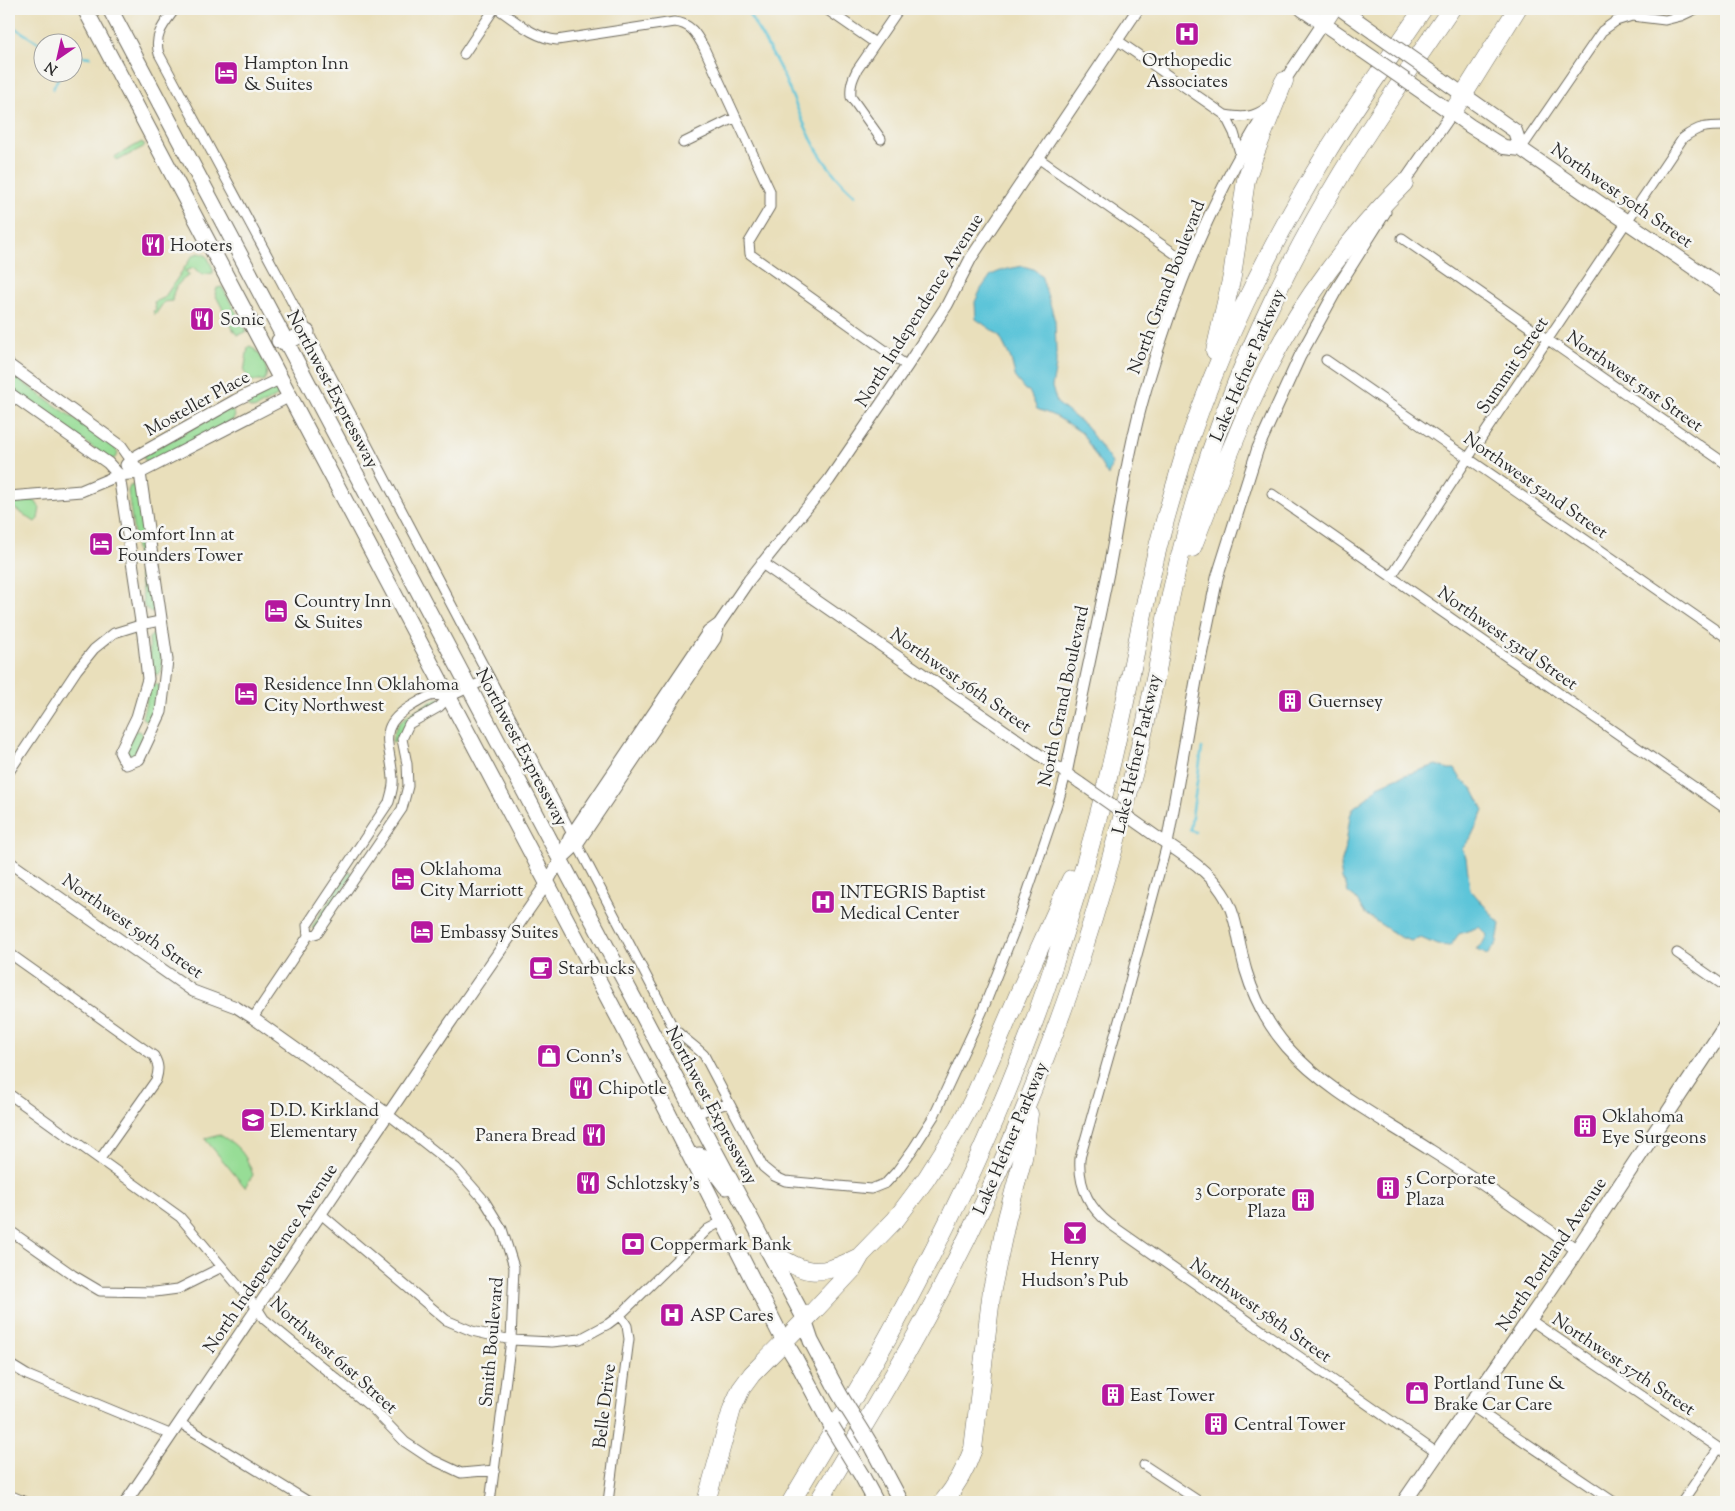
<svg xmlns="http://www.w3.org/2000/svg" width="1735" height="1511" viewBox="0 0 1735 1511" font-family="'Sorts Mill Goudy',serif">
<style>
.green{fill:#97dd96;stroke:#618460}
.water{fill:#5dc5d9;stroke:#447882}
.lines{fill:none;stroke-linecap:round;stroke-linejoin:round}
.stream{stroke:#5dc5d9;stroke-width:2.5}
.minor-casing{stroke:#6e6a5d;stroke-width:11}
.tertiary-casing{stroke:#6e6a5d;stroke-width:13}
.secondary-casing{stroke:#6e6a5d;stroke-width:16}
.trunk-casing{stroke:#6e6a5d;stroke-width:17}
.motorway-casing{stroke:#6e6a5d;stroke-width:19}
.minor{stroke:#fff;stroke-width:9}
.tertiary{stroke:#fff;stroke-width:11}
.secondary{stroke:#fff;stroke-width:14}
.trunk{stroke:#fff;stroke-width:15}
.motorway{stroke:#fff;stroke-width:18}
.tertiary-bridge-casing{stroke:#6e6a5d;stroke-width:13;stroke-linecap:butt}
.secondary-bridge-casing{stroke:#6e6a5d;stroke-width:16;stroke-linecap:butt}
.trunk-bridge-casing{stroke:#6e6a5d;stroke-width:17;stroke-linecap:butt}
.tertiary-bridge{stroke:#fff;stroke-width:11}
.secondary-bridge{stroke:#fff;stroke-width:14}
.trunk-bridge{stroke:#fff;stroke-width:15}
.labels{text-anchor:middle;stroke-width:5;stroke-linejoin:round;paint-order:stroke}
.poi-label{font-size:18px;fill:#2b2b2b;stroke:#f6f6f2;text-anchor:start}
.street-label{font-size:18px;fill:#2b2b2b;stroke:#f6f6f2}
</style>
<rect width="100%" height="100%" fill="#f6f6f2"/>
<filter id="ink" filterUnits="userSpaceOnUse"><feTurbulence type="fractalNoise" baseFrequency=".02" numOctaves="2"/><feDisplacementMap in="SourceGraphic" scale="10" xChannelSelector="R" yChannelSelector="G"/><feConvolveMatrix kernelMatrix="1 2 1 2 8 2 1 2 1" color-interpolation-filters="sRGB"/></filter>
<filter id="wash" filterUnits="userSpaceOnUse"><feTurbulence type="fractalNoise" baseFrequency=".0096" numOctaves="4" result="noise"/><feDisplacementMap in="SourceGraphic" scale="20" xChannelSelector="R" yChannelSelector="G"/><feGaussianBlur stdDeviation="1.12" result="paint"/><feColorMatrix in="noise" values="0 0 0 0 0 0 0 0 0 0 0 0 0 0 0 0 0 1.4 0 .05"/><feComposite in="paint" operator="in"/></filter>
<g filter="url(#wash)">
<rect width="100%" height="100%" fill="#e9dfbb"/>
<!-- green -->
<path class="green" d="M 142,142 L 145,146 L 119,160 L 115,159 L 114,157 Z
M 199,253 L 207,256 L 213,269 L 213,273 L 202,275 L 194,268 L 185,271 L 190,275 C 179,281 173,288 172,301 L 164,302 L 155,315 L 153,311 L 156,310 L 154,302 L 164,298 L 193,255 Z
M 222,287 L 246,330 L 245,332 L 238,335 L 235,333 L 215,294 L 217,288 Z
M 250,346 C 260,351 273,373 263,381 L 252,381 L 244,372 L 248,347 Z
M 9,374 L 12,375 L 115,447 L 118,454 L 114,459 L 108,458 L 9,388 Z
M 276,385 L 281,394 L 254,409 L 248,407 L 247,404 L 249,399 Z
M 227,409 L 232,410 L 235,416 L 233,420 L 151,462 L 146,462 L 143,456 Z
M 134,485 L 137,486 L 154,610 L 151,613 L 144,607 L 128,491 L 130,486 Z
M 31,500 L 35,501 L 40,508 L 38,519 L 35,522 L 9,505 L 9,502 Z
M 154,633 L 158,634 L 160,637 L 162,668 L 161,673 L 157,675 L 152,672 L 151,668 L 149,638 Z
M 155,684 L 159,685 L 161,692 L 153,717 L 148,722 L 142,718 L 150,686 Z
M 441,698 L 442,702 C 425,713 402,721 397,742 L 392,742 C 394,718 417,710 436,699 Z
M 135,731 L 140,731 L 144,736 L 136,753 L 130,756 L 125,751 Z
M 351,872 L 353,874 L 314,930 L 312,928 L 313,925 L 348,873 Z
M 220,1135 C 239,1146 246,1154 253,1175 L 245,1187 L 205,1139 Z"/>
<!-- water -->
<path class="water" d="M 1023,266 L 1033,269 L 1041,275 L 1051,307 L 1055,321 L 1056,351 L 1056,365 L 1052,387 L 1057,403 L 1086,426 L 1112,463 L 1108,476 L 1082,433 L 1057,417 L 1037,409 L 1029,391 L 1025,390 L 1016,379 L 1011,359 L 999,335 L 976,319 L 975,302 L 981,289 L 991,275 L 1003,270 Z
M 1436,765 L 1447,769 L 1455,769 L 1461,779 L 1473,789 L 1484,810 L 1470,839 L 1462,849 L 1466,857 L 1470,889 L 1500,924 L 1497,943 L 1487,955 L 1476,949 L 1483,943 L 1487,935 L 1479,927 L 1459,934 L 1450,946 L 1437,945 L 1421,938 L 1411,941 L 1400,937 L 1365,914 L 1356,899 L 1348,893 L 1346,885 L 1342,879 L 1340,867 L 1345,851 L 1350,816 L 1353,808 L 1369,796 L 1378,786 L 1399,777 Z"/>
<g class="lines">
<!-- stream -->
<path class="stream" d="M 746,9 C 758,31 773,53 783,75 C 805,124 813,158 855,195
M 9,24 L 42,45
M 72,55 L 90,57
M 53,89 L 61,72
M 1195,832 L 1190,830 L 1202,748"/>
</g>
</g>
<g filter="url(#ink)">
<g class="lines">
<defs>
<path id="minor" d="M 175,9 C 165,23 153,35 159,54 L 281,281 L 572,834
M 498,9 C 516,21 534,38 557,40 L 674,22 C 691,23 697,35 704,48 L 770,191 L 770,207 L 749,242 L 750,254 L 907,366
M 826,9 L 875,43
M 1117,40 L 1225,115 C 1243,118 1253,118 1268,107
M 464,54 L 494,9
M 1225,115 L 1234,133 L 1240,153
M 881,139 L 851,97 C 850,86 852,80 857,70 L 899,9
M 683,143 L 736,117
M 1521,149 L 1602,31 L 1616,21 L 1632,16 L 1665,20 L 1681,16 L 1696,9
M 1038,158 L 1178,256 L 1190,262
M 1402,238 L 1726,464
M 1326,360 L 1726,637
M 1272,494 L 1726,809
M 1391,577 L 1468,458 L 1683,138 C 1699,126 1706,126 1726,126
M 9,772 L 77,670 L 94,649 L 114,633 L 140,625 L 160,621
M 577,844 L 673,1027 C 682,1038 694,1045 704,1055 L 763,1167 L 774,1176 L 785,1181 L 871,1189 L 886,1183 L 897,1171 L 913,1149 L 934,1116 L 982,1012 L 1015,929 L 1059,799 L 1066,774
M 1167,844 L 1124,1003 L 1080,1158 C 1078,1186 1088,1207 1110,1224 L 1437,1453
M 308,936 L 318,933 L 402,809 L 408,786 L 407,764 L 402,739 L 409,724 L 439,707 L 449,697 L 490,678
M 9,953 L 154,1056 C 159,1065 159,1070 156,1080 L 100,1159
M 1677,953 L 1726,987
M 253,1018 L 308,936 L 307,925 L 389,802 C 391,794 394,786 393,779 C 391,744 374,727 413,705 C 430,695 430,694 449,697
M 9,1094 L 180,1217 L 257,1308 L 264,1319 L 372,1408 L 405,1442 L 429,1458 L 461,1473 L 495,1470
M 695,1114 L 728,1103
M 389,1115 L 456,1168 L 484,1200 L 502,1229 L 514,1267 L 511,1340 L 490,1502
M 321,1214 L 446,1320 L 472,1331 L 511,1340 L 552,1342 L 580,1339 L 608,1324 L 620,1315 L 708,1229 L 723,1221
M 9,1230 L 73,1275 L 100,1291 L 155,1292 L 178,1289 L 222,1267
M 1529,1319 L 1726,1453
M 9,1364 L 27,1375 L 172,1435
M 1470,1405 L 1614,1502
M 180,1423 L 309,1502
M 1144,1465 L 1200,1502
M 9,1495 L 26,1502
M 608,1502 L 629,1339 L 627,1326 L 620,1315
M 1682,1502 L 1719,1448"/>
<path id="tertiary" d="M 1281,86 L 1323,23
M 1400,188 L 1452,113
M 9,365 L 121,446 L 140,473 L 167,660 L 161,712 L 139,759 L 126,764 L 120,752 L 137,717 L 148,679 L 143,635 L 119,475 L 108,463 L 9,393
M 126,465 L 131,459 L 236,400 L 275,381 L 282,379
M 9,497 L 81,491 L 119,475 L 140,473 L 290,396
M 762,563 L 1080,783
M 1066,774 C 1080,703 1096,633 1110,563 C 1121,504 1129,445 1146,388 C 1173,294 1212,198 1264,115
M 1147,830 C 1173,849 1204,865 1222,892 C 1238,915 1238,945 1246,971 C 1254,998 1269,1026 1287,1047 C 1326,1091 1381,1118 1430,1150 C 1480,1181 1529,1216 1577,1250
M 1167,844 L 1197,675 L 1217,578 L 1258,448 L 1300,356 L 1339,285 L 1385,212
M 562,859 L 576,846 L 715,639 L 719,624 L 749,580 L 829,480 L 907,366 L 947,305 L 971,258 L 1138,9
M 9,862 L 193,991 L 236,1007 L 253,1018 L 389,1115
M 126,1502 L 445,1030 L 547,883 L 560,860 L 569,838 L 708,632 L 719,624"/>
<path id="secondary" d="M 1302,9 L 1363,51
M 1341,9 L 1375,33
M 1441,79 L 1515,131 L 1521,149
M 1428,96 L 1470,126 L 1504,147 L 1521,149 L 1726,290
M 1404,1502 L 1571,1259 L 1726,1025"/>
<path id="trunk" d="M 85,9 L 655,1087 L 779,1332 L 796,1360 L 832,1427
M 110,9 L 695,1114 L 802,1314 L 811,1341 L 835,1386
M 279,341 L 287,342 L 307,332
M 691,1156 L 700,1155 L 705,1159 L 726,1187
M 875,1453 L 901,1502
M 862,1476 L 876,1502"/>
<path id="motorway" d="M 1323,23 L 1332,9
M 1452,113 L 1517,9
M 1215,351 L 1232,276 L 1246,180 L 1254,156 L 1284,81
M 1192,548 C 1216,488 1238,427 1267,369 C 1301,302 1351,236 1404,183
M 768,1249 C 805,1275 817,1278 859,1257
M 706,1502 L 732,1409 L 741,1389 L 752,1374 L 813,1312 L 853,1269 L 861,1255 L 896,1219 L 926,1179 L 958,1128 L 972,1102 L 1019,993 L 1071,879
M 791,1502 C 828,1439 868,1376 902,1311 C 958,1207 1008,1099 1046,988 C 1072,911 1096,832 1114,752 C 1129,688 1140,623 1155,559 C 1163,524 1174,490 1184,456 C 1219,349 1268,248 1327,152 C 1357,103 1391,56 1423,9
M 818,1502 C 860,1432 903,1362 941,1289 C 995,1188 1039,1080 1076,972 C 1109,873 1136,772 1157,670 C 1161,651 1163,632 1167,614 C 1176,568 1188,523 1202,478 C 1236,371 1284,269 1342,173 C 1376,117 1414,63 1451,9
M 943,1502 C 957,1485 966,1469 973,1449 L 992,1289 L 1007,1218 L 1023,1158 L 1029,1114"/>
</defs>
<!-- minor casing -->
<use href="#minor" class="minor-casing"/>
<!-- tertiary casing -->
<use href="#tertiary" class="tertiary-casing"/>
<!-- secondary casing -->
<use href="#secondary" class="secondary-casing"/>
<!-- trunk casing -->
<use href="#trunk" class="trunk-casing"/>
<!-- motorway casing -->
<use href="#motorway" class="motorway-casing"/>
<!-- minor -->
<use href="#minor" class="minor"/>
<!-- tertiary -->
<use href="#tertiary" class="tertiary"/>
<!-- secondary -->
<use href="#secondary" class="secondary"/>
<!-- trunk -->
<use href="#trunk" class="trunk"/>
<!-- motorway -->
<use href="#motorway" class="motorway"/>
<defs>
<path id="tertiary-bridge" d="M 1080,783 L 1147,830"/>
<path id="secondary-bridge" d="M 1375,33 L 1441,79
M 1363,51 L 1428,96"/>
<path id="trunk-bridge" d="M 835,1386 C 847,1409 863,1430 875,1453
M 832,1427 L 862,1476"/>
</defs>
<!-- tertiary-bridge casing -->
<use href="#tertiary-bridge" class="tertiary-bridge-casing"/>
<!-- secondary-bridge casing -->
<use href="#secondary-bridge" class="secondary-bridge-casing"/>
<!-- trunk-bridge casing -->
<use href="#trunk-bridge" class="trunk-bridge-casing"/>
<!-- tertiary-bridge -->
<use href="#tertiary-bridge" class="tertiary-bridge"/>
<!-- secondary-bridge -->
<use href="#secondary-bridge" class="secondary-bridge"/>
<!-- trunk-bridge -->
<use href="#trunk-bridge" class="trunk-bridge"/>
</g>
</g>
<!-- icons -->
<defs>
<symbol id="hospital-square" viewBox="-11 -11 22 22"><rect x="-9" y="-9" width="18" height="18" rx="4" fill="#b5179e" stroke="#f6f6f2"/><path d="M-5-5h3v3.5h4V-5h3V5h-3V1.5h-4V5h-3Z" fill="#fff"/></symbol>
<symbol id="hotel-square" viewBox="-11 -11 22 22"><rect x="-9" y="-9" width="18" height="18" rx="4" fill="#b5179e" stroke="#f6f6f2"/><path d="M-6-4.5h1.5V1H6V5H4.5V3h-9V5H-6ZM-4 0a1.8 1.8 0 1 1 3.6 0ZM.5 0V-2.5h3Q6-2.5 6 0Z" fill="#fff"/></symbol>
<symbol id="restaurant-square" viewBox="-11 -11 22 22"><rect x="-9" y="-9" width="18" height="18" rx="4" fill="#b5179e" stroke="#f6f6f2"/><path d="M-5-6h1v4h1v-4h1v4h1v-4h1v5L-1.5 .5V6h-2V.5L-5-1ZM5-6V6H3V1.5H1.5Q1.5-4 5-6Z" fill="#fff"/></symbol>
<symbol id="building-square" viewBox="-11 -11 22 22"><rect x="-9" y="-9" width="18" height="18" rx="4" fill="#b5179e" stroke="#f6f6f2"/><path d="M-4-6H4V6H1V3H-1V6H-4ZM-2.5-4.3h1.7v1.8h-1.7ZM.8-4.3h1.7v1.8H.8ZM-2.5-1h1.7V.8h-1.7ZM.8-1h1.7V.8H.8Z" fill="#fff"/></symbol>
<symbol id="cafe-square" viewBox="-11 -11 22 22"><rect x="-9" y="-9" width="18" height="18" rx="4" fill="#b5179e" stroke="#f6f6f2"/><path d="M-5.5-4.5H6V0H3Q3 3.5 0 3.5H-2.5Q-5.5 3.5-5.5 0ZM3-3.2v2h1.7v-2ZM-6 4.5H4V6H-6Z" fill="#fff"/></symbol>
<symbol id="shop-square" viewBox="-11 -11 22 22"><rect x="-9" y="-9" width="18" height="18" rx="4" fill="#b5179e" stroke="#f6f6f2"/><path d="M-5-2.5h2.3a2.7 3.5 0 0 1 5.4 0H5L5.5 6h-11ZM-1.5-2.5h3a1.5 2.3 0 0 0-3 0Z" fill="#fff"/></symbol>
<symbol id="school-square" viewBox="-11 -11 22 22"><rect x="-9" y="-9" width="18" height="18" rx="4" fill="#b5179e" stroke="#f6f6f2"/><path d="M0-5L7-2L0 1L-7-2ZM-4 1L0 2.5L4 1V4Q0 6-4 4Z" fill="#fff"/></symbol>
<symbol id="bar-square" viewBox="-11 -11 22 22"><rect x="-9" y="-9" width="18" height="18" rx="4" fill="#b5179e" stroke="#f6f6f2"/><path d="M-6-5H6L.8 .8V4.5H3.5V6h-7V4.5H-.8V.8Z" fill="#fff"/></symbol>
<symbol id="bank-square" viewBox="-11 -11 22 22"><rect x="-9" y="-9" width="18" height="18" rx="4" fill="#b5179e" stroke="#f6f6f2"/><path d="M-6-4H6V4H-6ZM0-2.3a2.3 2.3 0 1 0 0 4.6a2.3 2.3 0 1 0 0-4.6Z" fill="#fff"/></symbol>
</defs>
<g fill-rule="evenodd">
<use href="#hospital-square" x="1173" y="20" width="28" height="28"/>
<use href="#hotel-square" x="212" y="59" width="28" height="28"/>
<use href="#restaurant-square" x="139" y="231" width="28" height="28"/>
<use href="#restaurant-square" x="188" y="305" width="28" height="28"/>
<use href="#hotel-square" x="87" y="530" width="28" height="28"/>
<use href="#hotel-square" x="262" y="597" width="28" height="28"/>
<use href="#hotel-square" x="232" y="680" width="28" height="28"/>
<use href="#building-square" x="1276" y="687" width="28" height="28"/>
<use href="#hotel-square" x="389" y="865" width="28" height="28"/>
<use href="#hospital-square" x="809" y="888" width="28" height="28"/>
<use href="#hotel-square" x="408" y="918" width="28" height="28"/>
<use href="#cafe-square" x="527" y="954" width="28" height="28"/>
<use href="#shop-square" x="535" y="1042" width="28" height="28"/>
<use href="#restaurant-square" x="567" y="1074" width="28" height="28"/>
<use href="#school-square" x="239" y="1106" width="28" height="28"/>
<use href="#building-square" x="1571" y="1112" width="28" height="28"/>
<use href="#restaurant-square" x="580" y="1121" width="28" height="28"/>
<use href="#restaurant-square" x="574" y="1169" width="28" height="28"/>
<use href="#building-square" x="1374" y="1174" width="28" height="28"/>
<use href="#building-square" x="1289" y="1186" width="28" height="28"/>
<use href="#bar-square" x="1061" y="1219" width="28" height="28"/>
<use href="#bank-square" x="619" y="1230" width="28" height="28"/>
<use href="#hospital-square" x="658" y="1301" width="28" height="28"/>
<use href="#shop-square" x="1403" y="1379" width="28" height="28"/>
<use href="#building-square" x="1099" y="1381" width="28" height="28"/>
<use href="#building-square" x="1202" y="1410" width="28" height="28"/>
</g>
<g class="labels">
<!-- poi labels -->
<g class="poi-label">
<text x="1187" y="66" text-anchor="middle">Orthopedic<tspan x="1187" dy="21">Associates</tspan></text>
<text x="244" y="69">Hampton Inn<tspan x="244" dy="21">&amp; Suites</tspan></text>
<text x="170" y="251">Hooters</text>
<text x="220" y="325">Sonic</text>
<text x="118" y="540">Comfort Inn at<tspan x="118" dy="21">Founders Tower</tspan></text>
<text x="294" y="607">Country Inn<tspan x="294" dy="21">&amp; Suites</tspan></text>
<text x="264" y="690">Residence Inn Oklahoma<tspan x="264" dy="21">City Northwest</tspan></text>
<text x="1308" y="707">Guernsey</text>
<text x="420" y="875">Oklahoma<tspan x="420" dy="21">City Marriott</tspan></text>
<text x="840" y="898">INTEGRIS Baptist<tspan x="840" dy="21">Medical Center</tspan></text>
<text x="440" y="938">Embassy Suites</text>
<text x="558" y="974">Starbucks</text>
<text x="566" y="1062">Conn's</text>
<text x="598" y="1094">Chipotle</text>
<text x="270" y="1116">D.D. Kirkland<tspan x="270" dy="21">Elementary</tspan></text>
<text x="1602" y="1122">Oklahoma<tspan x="1602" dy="21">Eye Surgeons</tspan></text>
<text x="576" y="1141" text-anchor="end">Panera Bread</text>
<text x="1406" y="1184">5 Corporate<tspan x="1406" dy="21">Plaza</tspan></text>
<text x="606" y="1189">Schlotzsky's</text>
<text x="1286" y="1196" text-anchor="end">3 Corporate<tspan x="1286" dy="21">Plaza</tspan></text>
<text x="650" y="1250">Coppermark Bank</text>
<text x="1075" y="1265" text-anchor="middle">Henry<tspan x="1075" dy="21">Hudson's Pub</tspan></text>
<text x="690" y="1321">ASP Cares</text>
<text x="1434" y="1389">Portland Tune &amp;<tspan x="1434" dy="21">Brake Car Care</tspan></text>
<text x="1130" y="1401">East Tower</text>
<text x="1234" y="1430">Central Tower</text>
</g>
<!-- street labels -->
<g class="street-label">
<text transform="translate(1622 195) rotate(35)" y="6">Northwest 50th Street</text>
<text transform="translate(1166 287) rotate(-69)" y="6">North Grand Boulevard</text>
<text transform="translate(919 310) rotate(-58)" y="6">North Independence Avenue</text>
<text transform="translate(1247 365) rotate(-67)" y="6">Lake Hefner Parkway</text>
<text transform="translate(1512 365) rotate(-56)" y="6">Summit Street</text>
<text transform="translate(1635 381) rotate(35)" y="6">Northwest 51st Street</text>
<text transform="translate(333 389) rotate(62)" y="6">Northwest Expressway</text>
<text transform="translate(197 403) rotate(-29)" y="6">Mosteller Place</text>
<text transform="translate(1536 485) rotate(35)" y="6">Northwest 52nd Street</text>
<text transform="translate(1508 638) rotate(35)" y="6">Northwest 53rd Street</text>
<text transform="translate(961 680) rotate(35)" y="6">Northwest 56th Street</text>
<text transform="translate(1063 696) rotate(-78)" y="6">North Grand Boulevard</text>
<text transform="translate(522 747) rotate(62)" y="6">Northwest Expressway</text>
<text transform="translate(1136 754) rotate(-77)" y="6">Lake Hefner Parkway</text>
<text transform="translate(133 926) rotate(35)" y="6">Northwest 59th Street</text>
<text transform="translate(712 1105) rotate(62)" y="6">Northwest Expressway</text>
<text transform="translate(1010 1138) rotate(-67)" y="6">Lake Hefner Parkway</text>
<text transform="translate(1551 1254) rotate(-56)" y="6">North Portland Avenue</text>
<text transform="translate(270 1258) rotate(-56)" y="6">North Independence Avenue</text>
<text transform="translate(1261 1310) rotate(35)" y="6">Northwest 58th Street</text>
<text transform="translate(491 1342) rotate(-85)" y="6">Smith Boulevard</text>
<text transform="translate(334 1355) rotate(42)" y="6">Northwest 61st Street</text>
<text transform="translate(1624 1364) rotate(34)" y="6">Northwest 57th Street</text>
<text transform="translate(604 1406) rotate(-83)" y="6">Belle Drive</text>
</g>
</g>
<!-- margin -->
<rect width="1735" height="1511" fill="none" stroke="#f6f6f2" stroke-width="30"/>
<!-- north arrow -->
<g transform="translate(58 58) rotate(214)"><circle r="24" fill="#f6f6f2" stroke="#a5a5a2"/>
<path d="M0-4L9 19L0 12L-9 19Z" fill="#b5179e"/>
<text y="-8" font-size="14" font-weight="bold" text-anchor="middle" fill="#2b2b2b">N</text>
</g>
</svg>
